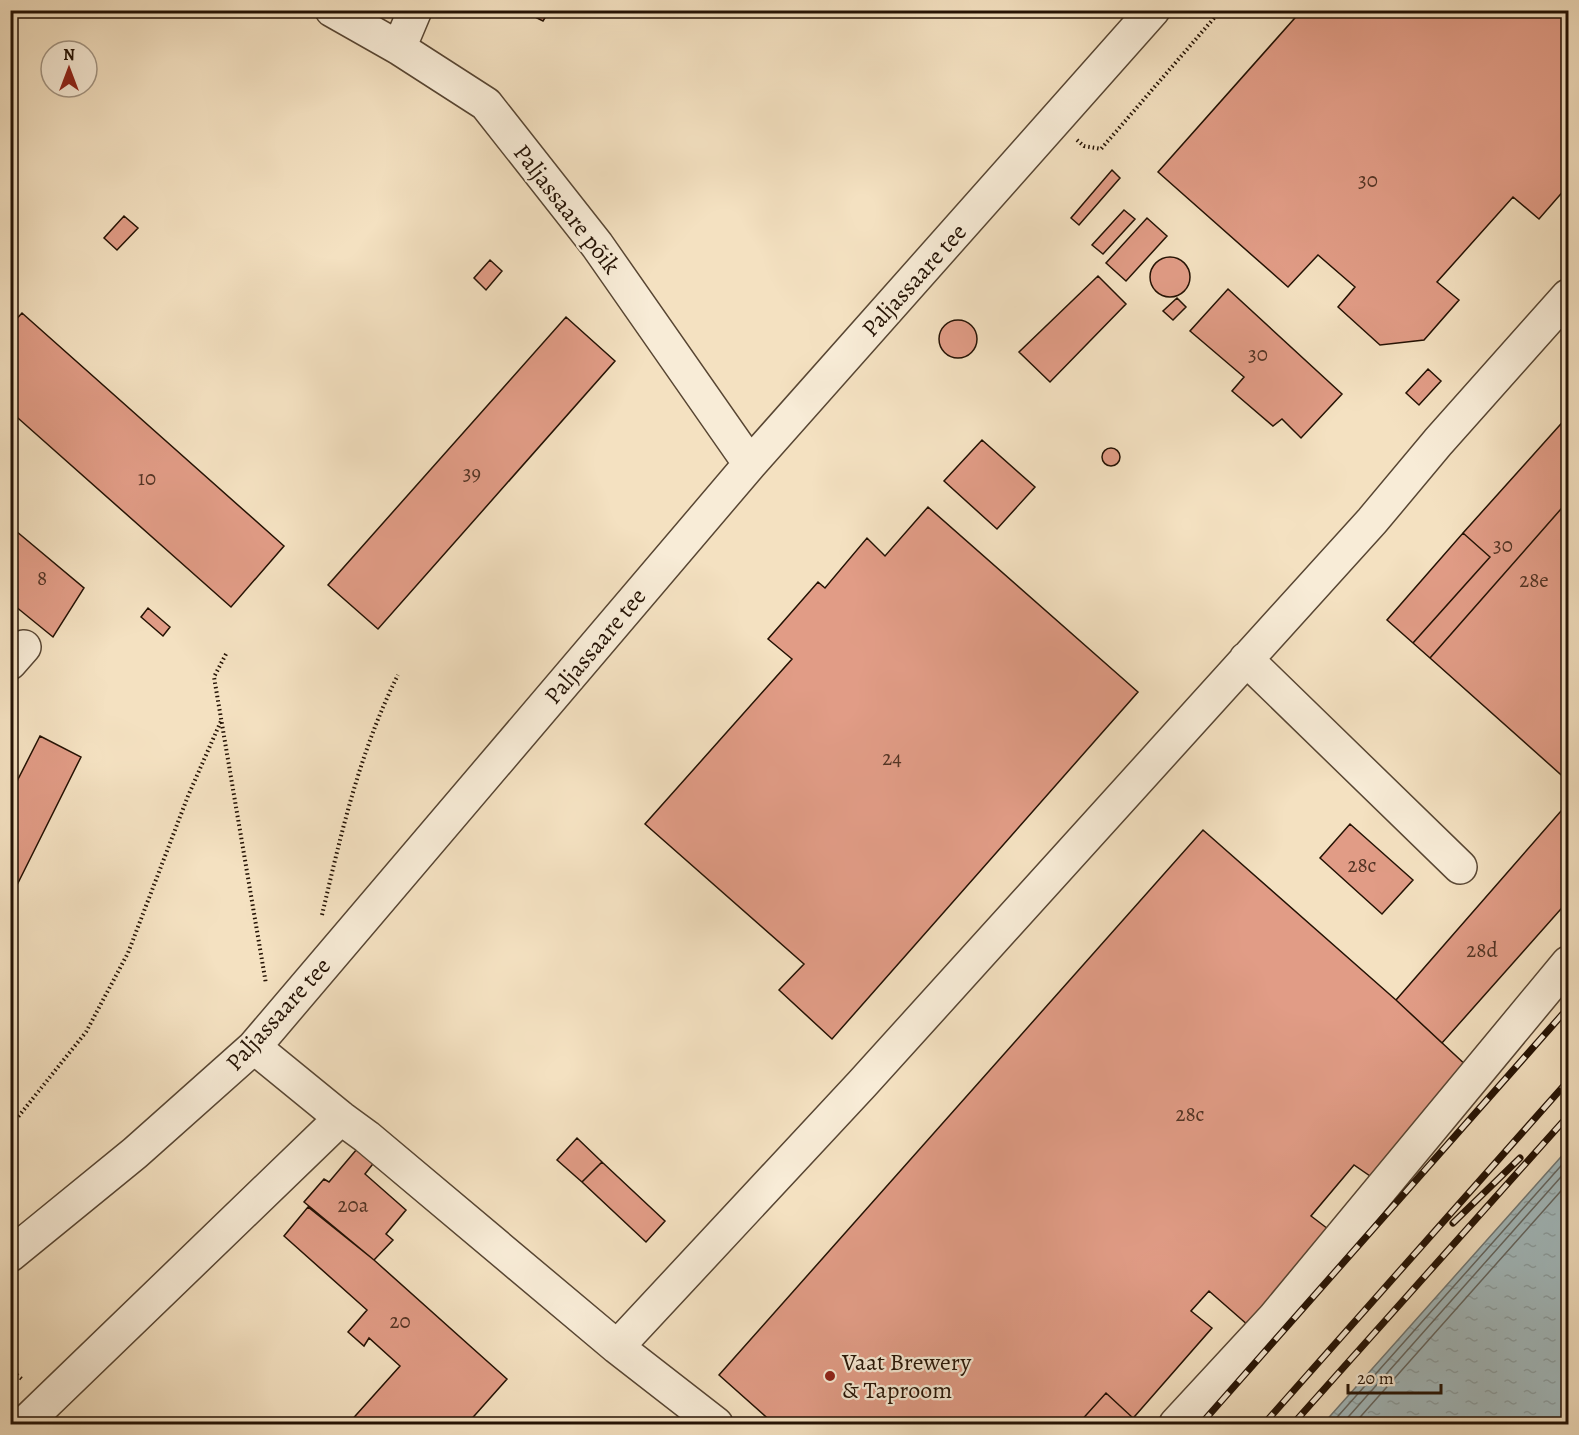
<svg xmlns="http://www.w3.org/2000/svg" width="1579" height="1435" viewBox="0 0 1579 1435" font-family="Alegreya,serif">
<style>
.water{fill:url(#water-ripples);stroke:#707774;stroke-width:1.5}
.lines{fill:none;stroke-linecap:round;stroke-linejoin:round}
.shore{stroke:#636661;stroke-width:1.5}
.building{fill:#e19c86;stroke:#241204;stroke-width:1.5}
.minor-casing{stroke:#584633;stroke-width:36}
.path{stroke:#241204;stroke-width:4;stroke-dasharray:1.5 3;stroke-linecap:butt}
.minor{stroke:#f8ecd7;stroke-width:33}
.rail-casing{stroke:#241204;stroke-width:7}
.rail{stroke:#f8ecd7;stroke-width:4.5;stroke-dasharray:14;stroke-linecap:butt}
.poi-dot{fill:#8f2418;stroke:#f8ecd7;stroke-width:2}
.labels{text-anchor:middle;stroke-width:4.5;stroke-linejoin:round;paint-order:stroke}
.number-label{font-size:21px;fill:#533424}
.street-label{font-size:24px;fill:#241204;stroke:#f8ecd7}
.poi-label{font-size:24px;fill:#241204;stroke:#f8ecd7;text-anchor:start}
</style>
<defs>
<pattern id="water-ripples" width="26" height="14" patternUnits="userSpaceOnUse" patternTransform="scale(1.5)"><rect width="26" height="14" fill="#a2babe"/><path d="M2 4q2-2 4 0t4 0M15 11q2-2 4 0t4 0" fill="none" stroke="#8b9fa2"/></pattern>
</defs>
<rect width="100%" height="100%" fill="#f4e1c1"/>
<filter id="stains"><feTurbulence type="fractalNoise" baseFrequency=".00333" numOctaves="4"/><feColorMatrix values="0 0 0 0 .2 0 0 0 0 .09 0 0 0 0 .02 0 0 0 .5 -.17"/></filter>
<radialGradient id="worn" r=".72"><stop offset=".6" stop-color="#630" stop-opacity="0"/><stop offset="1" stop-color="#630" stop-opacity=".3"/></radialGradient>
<!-- water -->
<path class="water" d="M 1568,1149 L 1568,1424 L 1323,1424 Z"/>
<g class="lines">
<!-- shore -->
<path class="shore" d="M 1331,1424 L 1568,1158
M 1342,1424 L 1568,1169
M 1354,1424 L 1568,1183"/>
</g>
<!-- building -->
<path class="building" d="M 521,10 L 550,10 L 543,21 Z
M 1302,10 L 1568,10 L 1568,188 L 1566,188 L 1539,219 L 1513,197 L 1437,282 L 1459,300 L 1424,340 L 1380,345 L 1338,307 L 1355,287 L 1318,255 L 1288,287 L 1158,172 Z
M 1112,170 L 1120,178 L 1079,225 L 1071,218 Z
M 1124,210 L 1135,219 L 1103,254 L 1092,245 Z
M 124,216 L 138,228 L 117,250 L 104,238 Z
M 1147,218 L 1167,236 L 1126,281 L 1106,263 Z
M1150 277a20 20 0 1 1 40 0a20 20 0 1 1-40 0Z
M 490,260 L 502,271 L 486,290 L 474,278 Z
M 1098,276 L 1126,304 L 1050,382 L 1019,352 Z
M 1228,289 L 1342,394 L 1301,438 L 1282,419 L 1273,426 L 1232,391 L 1244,377 L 1190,331 Z
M 1177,298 L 1186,307 L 1173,320 L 1163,311 Z
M 22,313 L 284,546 L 231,607 L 10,411 L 10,326 Z
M 566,317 L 615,361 L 378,629 L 328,585 Z
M939 339a19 19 0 1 1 38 0a19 19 0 1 1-38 0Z
M 1428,369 L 1441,381 L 1419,405 L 1406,393 Z
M 1568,416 L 1568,501 L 1430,658 L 1413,643 L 1490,557 L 1463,533 Z
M 982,440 L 1035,487 L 997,529 L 944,481 Z
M1102 457a9 9 0 1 1 18 0a9 9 0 1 1-18 0Z
M 1568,501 L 1568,781 L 1430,658 Z
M 928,507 L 1138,692 L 832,1039 L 779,990 L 804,964 L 645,824 L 792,659 L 768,639 L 818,582 L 825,588 L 867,538 L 885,556 Z
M 10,526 L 84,588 L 53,637 L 10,602 Z
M 1463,533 L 1490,557 L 1413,643 L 1387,620 Z
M 148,608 L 170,627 L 163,636 L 141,617 Z
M 40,736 L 81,757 L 10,899 L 10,795 Z
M 1568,803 L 1568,901 L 1442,1043 L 1396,1000 Z
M 1350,824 L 1413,880 L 1382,914 L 1320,858 Z
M 1203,830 L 1396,1000 L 1469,1068 L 1373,1178 L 1354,1165 L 1311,1216 L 1332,1232 L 1249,1326 L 1209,1291 L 1191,1311 L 1212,1328 L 1128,1424 L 774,1424 L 719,1375 Z
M 577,1138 L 602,1162 L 582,1182 L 557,1160 Z
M 357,1149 L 376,1160 L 365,1174 L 406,1210 L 386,1234 L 393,1240 L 374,1260 L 304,1202 L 324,1179 L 329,1182 Z
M 602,1162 L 665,1221 L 646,1242 L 582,1182 Z
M 308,1207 L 374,1260 L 507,1379 L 467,1424 L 348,1424 L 400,1366 L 369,1338 L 364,1346 L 348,1332 L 367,1310 L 284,1236 Z
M 1106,1393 L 1133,1418 L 1128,1424 L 1078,1424 Z"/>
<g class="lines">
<defs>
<path id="minor" d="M 332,10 L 399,48 L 486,104 L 597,245 L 750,464
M 399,48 L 415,10
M 1246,659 L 1460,867
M 10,663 L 24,647
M 254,1047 L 341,1118 L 367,1137 L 617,1347 L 716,1424
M 10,1255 L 135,1153 L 254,1047 L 750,464 L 1153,10
M 617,1347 L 862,1084 L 1372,521 L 1438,442 L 1568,296
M 24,1424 L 341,1118
M 1176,1424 L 1274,1318 L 1568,963"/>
</defs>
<!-- minor casing -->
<use href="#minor" class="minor-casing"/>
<!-- path -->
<path class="path" d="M 1077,140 L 1084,146 L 1101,149 L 1221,10
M 226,654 L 214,677 L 266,984
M 322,915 C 341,834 360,750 398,675
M 10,1127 L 86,1032 L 128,953 L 188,796 L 221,721
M 10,1369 L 23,1380"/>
<!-- minor -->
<use href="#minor" class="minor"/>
<defs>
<path id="rail" d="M 1453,1223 L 1520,1158
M 1201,1424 L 1568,1008
M 1264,1424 L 1568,1081
M 1293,1424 L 1568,1116"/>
</defs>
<!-- rail casing -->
<use href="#rail" class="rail-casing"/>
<!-- rail -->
<use href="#rail" class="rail"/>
</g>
<!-- markers -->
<circle class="poi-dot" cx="830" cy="1376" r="6"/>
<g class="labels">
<!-- number labels -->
<g class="number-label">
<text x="1368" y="187">30</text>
<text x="1258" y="361">30</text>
<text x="472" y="480">39</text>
<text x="147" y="485">10</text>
<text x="1503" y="552">30</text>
<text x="42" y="585">8</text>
<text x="1534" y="587">28e</text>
<text x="892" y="765">24</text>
<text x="1362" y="872">28c</text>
<text x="1482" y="957">28d</text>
<text x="1190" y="1121">28c</text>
<text x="353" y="1212">20a</text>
<text x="400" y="1328">20</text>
</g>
<!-- street labels -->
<g class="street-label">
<text transform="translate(567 209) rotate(52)" y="8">Paljassaare põik</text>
<text transform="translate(914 280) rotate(-48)" y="8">Paljassaare tee</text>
<text transform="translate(595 646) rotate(-50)" y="8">Paljassaare tee</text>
<text transform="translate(278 1014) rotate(-48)" y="8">Paljassaare tee</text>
</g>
<!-- poi labels -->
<g class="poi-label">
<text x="842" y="1370">Vaat Brewery<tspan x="842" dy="28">&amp; Taproom</tspan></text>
</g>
</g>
<!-- margin -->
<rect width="1579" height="1435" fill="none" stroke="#f4e1c1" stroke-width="36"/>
<rect x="12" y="12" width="1555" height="1411" fill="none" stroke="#241204" stroke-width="3"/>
<rect x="18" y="18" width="1543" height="1399" fill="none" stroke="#241204" stroke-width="1.5"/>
<!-- north arrow -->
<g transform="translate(69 69)"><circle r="28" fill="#f8ecd7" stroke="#a39583" stroke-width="1.5"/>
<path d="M0-4.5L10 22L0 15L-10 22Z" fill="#8f2418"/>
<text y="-9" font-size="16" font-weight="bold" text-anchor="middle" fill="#241204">N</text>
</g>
<!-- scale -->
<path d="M1348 1384v9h93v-9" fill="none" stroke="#241204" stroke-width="3"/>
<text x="1357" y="1384" font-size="18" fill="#241204" stroke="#f8ecd7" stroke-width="4.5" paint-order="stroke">20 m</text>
<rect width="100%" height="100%" filter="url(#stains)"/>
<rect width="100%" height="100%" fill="url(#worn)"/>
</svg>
